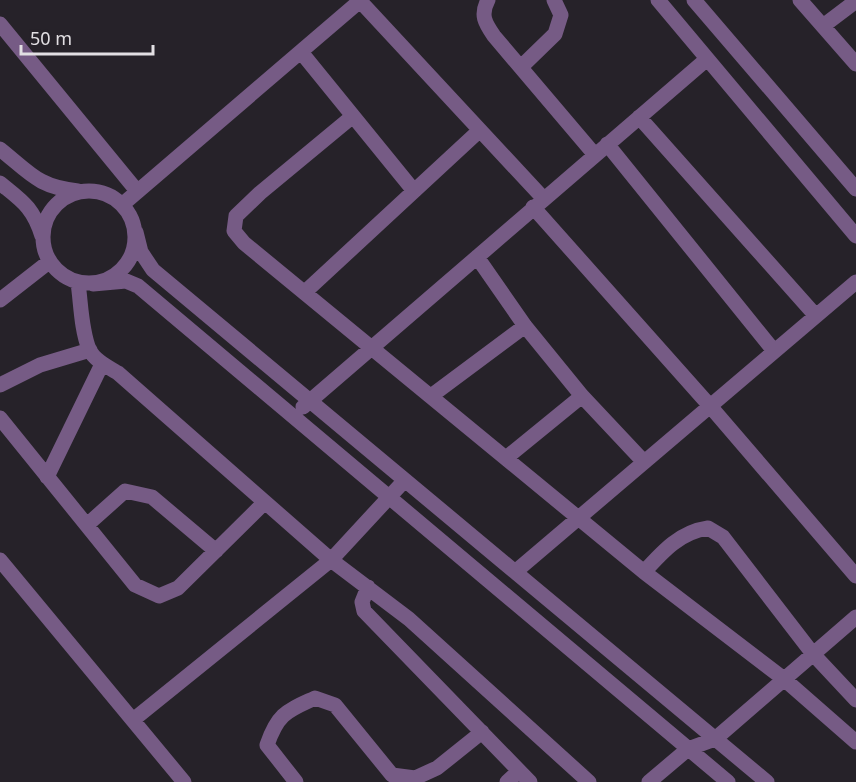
<svg xmlns="http://www.w3.org/2000/svg" width="856" height="782" viewBox="0 0 856 782" font-family="'Noto Sans',sans-serif">
<style>
.lines{fill:none;stroke-linecap:round;stroke-linejoin:round}
.minor{stroke:#765b85;stroke-width:15}
</style>
<rect width="100%" height="100%" fill="#262229"/>
<g class="lines">
<!-- minor -->
<path class="minor" d="M 488,0 C 480,15 485,23 494,36 L 595,155
M 658,0 L 856,236
M 694,0 L 856,189
M 800,0 L 856,64
M 360,1 L 544,199
M 0,24 L 137,191
M 823,26 L 856,1
M 301,52 L 414,191
M 521,67 L 555,34 L 561,15 L 554,0
M 353,116 L 260,193 L 236,216 L 234,231 L 244,243 L 644,572
M 639,117 L 816,316
M 607,144 L 774,351
M 0,149 C 30,173 38,187 78,191
M 0,183 C 22,201 33,207 42,236
M43 237a46 46 0 1 1 92 0a46 46 0 1 1-92 0Z
M 123,204 L 361,0
M 533,207 L 710,406 L 856,576
M 136,232 L 141,252 L 153,270 L 767,782
M 477,257 L 525,326 L 582,396 L 644,462
M 78,283 C 81,303 81,329 89,349 C 94,360 108,367 118,373 L 331,560 L 409,619 L 589,782
M 93,284 L 126,281 L 138,286 L 728,782
M 305,292 L 480,130
M 0,300 L 50,261
M 0,385 L 40,365 L 90,350
M 431,396 L 525,326
M 303,407 L 707,59
M 0,418 L 135,585 L 159,596 L 178,588 L 265,502
M 506,458 L 582,396
M 47,477 L 102,364
M 87,525 L 125,491 L 152,497 L 216,551
M 0,560 L 184,782
M 515,572 L 856,282
M 368,587 L 362,602 L 364,611 L 530,782
M 856,700 L 813,654 L 723,537 L 708,528 C 680,532 663,551 644,572 L 784,679 L 856,742
M 133,720 L 331,560 L 405,480
M 296,782 L 267,745 C 278,713 287,711 315,698 L 335,705 L 392,775 L 415,778 L 437,768 L 482,732
M 507,782 L 519,771
M 649,782 L 688,749 L 715,739 L 856,617"/>
</g>
<!-- scale -->
<path d="M21 45v9h132v-9" fill="none" stroke="#e2dfe3" stroke-width="3"/>
<text x="30" y="45" font-size="18" fill="#e2dfe3" stroke="#262229" stroke-width="4.5" paint-order="stroke">50 m</text>
</svg>
